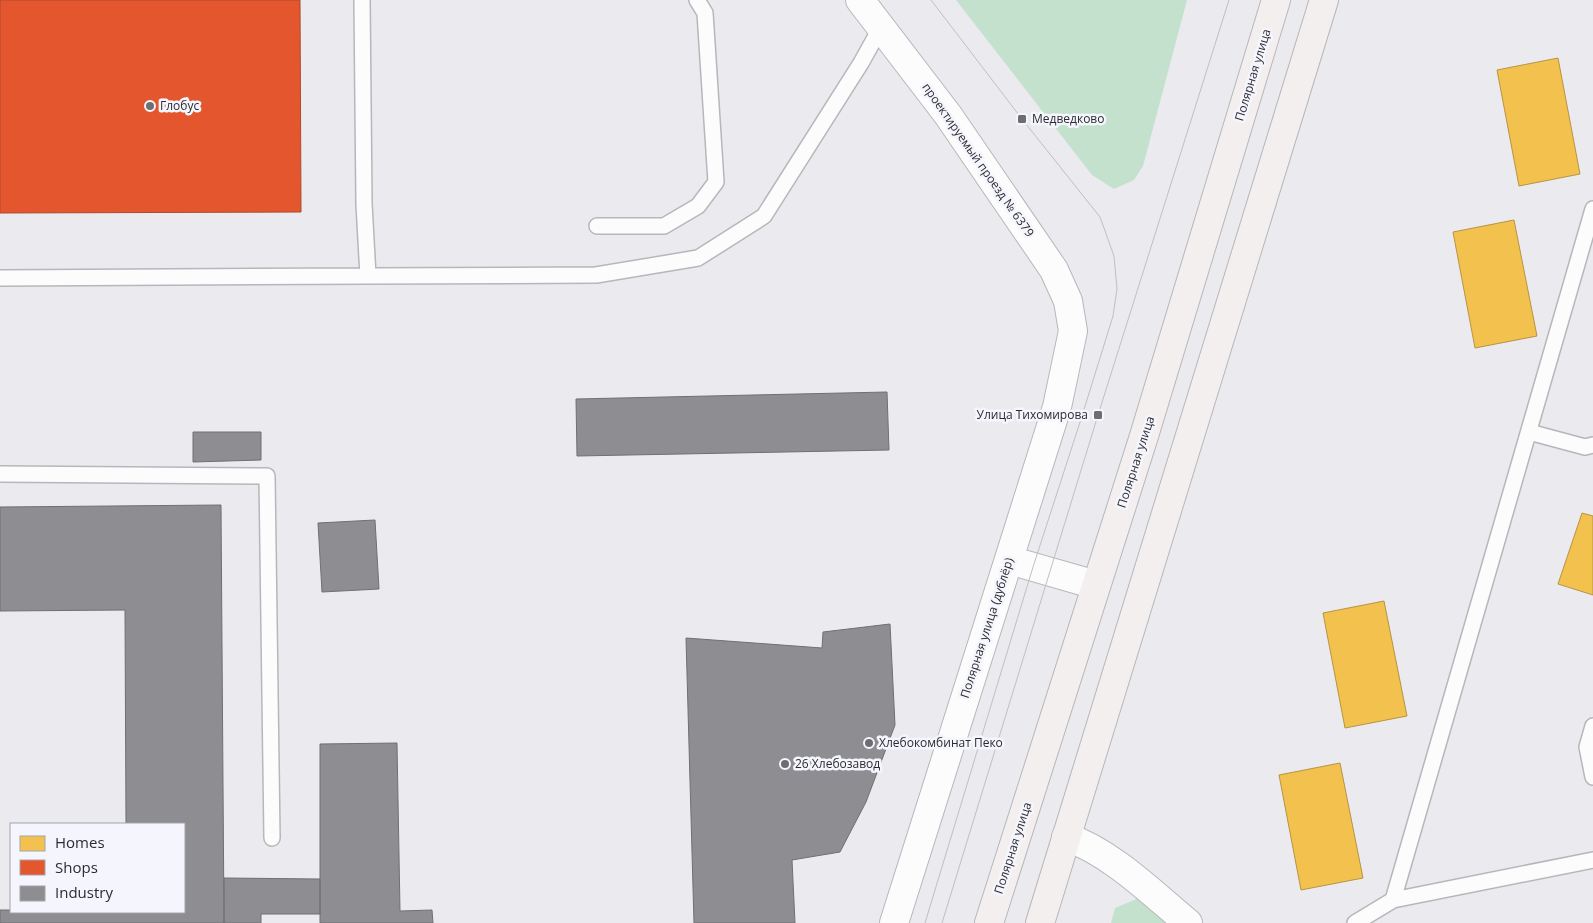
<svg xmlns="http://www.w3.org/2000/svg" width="1593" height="923" viewBox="0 0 1593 923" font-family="'Open Sans',sans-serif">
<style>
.green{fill:#c4e1ce}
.homes{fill:#f2c14e;stroke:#b79445}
.shops{fill:#e4572e;stroke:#ad4a2e}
.industry{fill:#8d8d92;stroke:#707074}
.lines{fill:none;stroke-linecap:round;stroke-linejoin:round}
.lane-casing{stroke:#b7b7bb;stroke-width:18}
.street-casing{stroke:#b7b7bb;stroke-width:30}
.secondary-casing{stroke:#b7b7bb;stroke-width:30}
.lane{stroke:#fcfcfd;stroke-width:15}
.street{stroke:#fcfcfd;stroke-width:28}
.secondary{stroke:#f2efee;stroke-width:28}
.tram{stroke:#c0c0c1;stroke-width:1}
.poi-dot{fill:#6e6e72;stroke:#f5f5fd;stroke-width:2}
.labels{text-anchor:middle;stroke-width:5;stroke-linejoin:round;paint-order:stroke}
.street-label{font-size:12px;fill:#2c2b2f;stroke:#f5f5fd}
.poi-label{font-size:12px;fill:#2c2b2f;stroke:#f5f5fd;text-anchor:start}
</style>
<rect width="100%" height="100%" fill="#eaeaef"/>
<!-- green -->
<path class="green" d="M 956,0 L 1187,0 L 1143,166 L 1134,180 L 1114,189 L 1092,175 Z
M 1139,898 L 1169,923 L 1111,923 L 1115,908 Z"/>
<!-- homes -->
<path class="homes" d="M 1558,58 L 1580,174 L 1519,186 L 1497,70 Z
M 1514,220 L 1537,336 L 1475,348 L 1453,232 Z
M 1582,513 L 1593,516 L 1593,595 L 1558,584 Z
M 1384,601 L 1407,716 L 1345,728 L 1323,613 Z
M 1340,763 L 1363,878 L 1301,890 L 1279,775 Z"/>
<!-- shops -->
<path class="shops" d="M 0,0 L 300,0 L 301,212 L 0,213 Z"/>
<!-- industry -->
<path class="industry" d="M 887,392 L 889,450 L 577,456 L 576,399 Z
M 193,432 L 261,432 L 261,460 L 193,462 Z
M 221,505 L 224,923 L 0,923 L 0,910 L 11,910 L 11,912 L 184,912 L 184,824 L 126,824 L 125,610 L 0,611 L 0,507 Z
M 375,520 L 379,589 L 322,592 L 318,523 Z
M 890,624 L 895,725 L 866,802 L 840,852 L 792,860 L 795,923 L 694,923 L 686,638 L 822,648 L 823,632 Z
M 397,743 L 400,911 L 432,910 L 433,923 L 320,923 L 320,744 Z
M 224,878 L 320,879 L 320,914 L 261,914 L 261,923 L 224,923 Z"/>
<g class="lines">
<defs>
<path id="lane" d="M 362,0 L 364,204 L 368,276 L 596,275 L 698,258 L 764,216 L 861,63 L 881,27
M 597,226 L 664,226 L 698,206 L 716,182 L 705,13 L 697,0
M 0,278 L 368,276
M 1529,432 L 1585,447 L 1593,445
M 0,474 L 267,476 L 272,838
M 1593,726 L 1587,747 L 1593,777
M 1393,900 L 1593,860
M 1355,923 L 1393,900 L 1593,209"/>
<path id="street" d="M 860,0 L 948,115 L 1054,270 L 1068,301 L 1073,331 L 1057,407 L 894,923
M 1009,560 L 1096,585
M 1066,837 C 1111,852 1152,893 1188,923"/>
<path id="secondary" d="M 989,923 L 1144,436 L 1276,0
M 1040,923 L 1324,0"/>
</defs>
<!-- lane casing -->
<use href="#lane" class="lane-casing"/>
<!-- street casing -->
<use href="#street" class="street-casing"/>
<!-- secondary casing -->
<use href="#secondary" class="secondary-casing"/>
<!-- lane -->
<use href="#lane" class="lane"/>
<!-- street -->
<use href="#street" class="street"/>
<!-- secondary -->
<use href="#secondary" class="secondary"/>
<!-- tram -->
<path class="tram" d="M 925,923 L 1033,567 L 1082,416 L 1113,316 L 1117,289 L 1114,256 L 1100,217 L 1022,119 L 931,0
M 942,923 L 1098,415 L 1229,0"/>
</g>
<!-- markers -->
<g class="poi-dot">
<circle cx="150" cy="106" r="5"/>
<rect x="1017" y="114" width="10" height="10" rx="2.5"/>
<rect x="1093" y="410" width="10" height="10" rx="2.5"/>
<circle cx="869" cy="743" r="5"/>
<circle cx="785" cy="764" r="5"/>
</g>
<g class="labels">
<!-- street labels -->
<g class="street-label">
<text transform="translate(1253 75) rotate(-73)" y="4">Полярная улица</text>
<text transform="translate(978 160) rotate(55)" y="4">проектируемый проезд № 6379</text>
<text transform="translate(1136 462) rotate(-72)" y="4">Полярная улица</text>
<text transform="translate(987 628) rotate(-72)" y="4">Полярная улица (дублёр)</text>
<text transform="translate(1013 848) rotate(-72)" y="4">Полярная улица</text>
</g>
<!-- poi labels -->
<g class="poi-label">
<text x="160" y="110">Глобус</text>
<text x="1032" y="123">Медведково</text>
<text x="1088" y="419" text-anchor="end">Улица Тихомирова</text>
<text x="879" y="747">Хлебокомбинат Пеко</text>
<text x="795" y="768">26 Хлебозавод</text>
</g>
</g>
<!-- legend -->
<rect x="10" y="823" width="175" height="90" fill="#f5f5fd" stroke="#a5a4ab"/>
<rect x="20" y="836" width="25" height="15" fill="#f2c14e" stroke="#a5a4ab"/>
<text x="55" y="848" font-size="15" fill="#2c2b2f">Homes</text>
<rect x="20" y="860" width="25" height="15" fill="#e4572e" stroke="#a5a4ab"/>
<text x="55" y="873" font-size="15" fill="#2c2b2f">Shops</text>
<rect x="20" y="886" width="25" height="15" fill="#8d8d92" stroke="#a5a4ab"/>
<text x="55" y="898" font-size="15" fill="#2c2b2f">Industry</text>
</svg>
